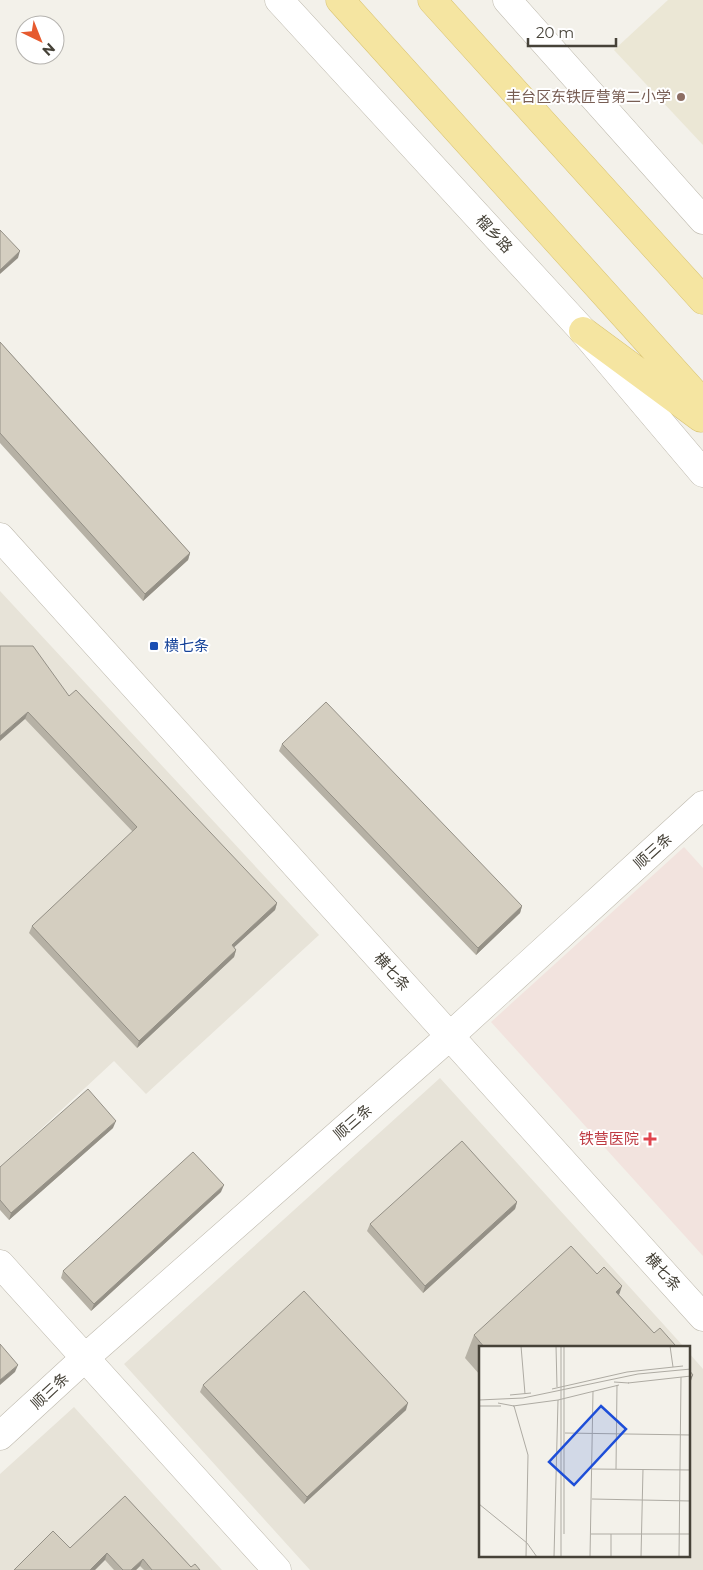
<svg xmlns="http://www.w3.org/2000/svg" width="703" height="1570" viewBox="0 0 703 1570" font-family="Montserrat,'Noto Sans SC',sans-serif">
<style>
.residential{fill:#e7e3d8}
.education{fill:#ebe7d5}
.medical{fill:#f2e3de}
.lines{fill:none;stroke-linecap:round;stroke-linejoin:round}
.minor-casing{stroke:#beb9ad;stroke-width:29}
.tertiary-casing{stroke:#beb9ad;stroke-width:29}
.primary-casing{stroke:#d9c372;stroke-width:29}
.minor{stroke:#fff;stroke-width:28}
.tertiary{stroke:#fff;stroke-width:28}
.primary{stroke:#f5e5a1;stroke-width:28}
.wall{fill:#b6b1a5}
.shaded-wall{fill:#949086}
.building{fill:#d4cec0;stroke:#949086}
.education-dot{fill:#8d6e63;stroke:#fff;stroke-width:2}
.transit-dot{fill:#1a4fb4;stroke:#fff;stroke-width:2}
.health-dot{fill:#e0444e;stroke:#fff;stroke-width:2}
.labels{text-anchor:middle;stroke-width:4;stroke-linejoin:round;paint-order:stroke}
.education-label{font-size:15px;fill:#785e54;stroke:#fff;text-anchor:end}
.street-label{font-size:15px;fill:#464238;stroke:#fff}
.transit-label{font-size:15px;fill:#164399;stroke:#fff;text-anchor:start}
.health-label{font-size:15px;fill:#be3a42;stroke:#fff;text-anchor:end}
.inset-road{fill:none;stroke:#aeaba3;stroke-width:1}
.view{fill:#1d4ed8;fill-opacity:0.15;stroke:#1d4ed8;stroke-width:2.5}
.inset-edge{fill:none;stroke:#464238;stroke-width:2.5}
</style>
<rect width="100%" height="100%" fill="#f3f1ea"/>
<!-- residential -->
<path class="residential" d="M 0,591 L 319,935 L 146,1094 L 114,1061 L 0,1167 Z
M 440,1078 L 684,1347 L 480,1348 L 480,1556 L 689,1556 L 689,1353 L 703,1369 L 703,1570 L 310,1570 L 124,1364 Z
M 74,1407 L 222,1570 L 0,1570 L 0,1474 Z"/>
<!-- education -->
<path class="education" d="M 668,0 L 703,0 L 703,145 L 614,50 Z"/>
<!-- medical -->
<path class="medical" d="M 684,847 L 703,868 L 703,1256 L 491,1022 Z"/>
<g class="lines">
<defs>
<path id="minor" d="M 0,537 L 703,1317
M 0,1264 L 277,1570
M 0,1436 L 86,1357 L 450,1036 L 703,805"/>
<path id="tertiary" d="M 279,0 L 583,331 L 703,473
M 507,0 L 703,220"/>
<path id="primary" d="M 340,0 L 703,403
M 432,0 L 703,300
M 583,331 L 701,418"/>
</defs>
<!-- minor casing -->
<use href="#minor" class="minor-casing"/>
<!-- tertiary casing -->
<use href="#tertiary" class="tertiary-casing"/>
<!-- primary casing -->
<use href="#primary" class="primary-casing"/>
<!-- minor -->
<use href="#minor" class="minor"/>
<!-- tertiary -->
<use href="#tertiary" class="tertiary"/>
<!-- primary -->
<use href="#primary" class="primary"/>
</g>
<!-- wall -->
<path class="wall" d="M 0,342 L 190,553 L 188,560 L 143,601 L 0,443 Z
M 0,646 L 69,696 L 277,903 L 275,910 L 234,947 L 236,950 L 234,957 L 137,1048 L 29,933 L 32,926 L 133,832 L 25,719 Z
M 282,744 L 522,906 L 520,913 L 476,955 L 279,751 Z
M 113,1128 L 9,1220 L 0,1210 L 0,1167 Z
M 221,1192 L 91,1311 L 61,1278 L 63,1271 Z
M 517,1202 L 515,1209 L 423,1293 L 367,1231 L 370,1224 Z
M 597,1274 L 619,1295 L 654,1333 L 675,1345 L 675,1348 L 480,1348 L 480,1375 L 465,1358 L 474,1335 Z
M 203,1385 L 406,1410 L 304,1504 L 200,1392 Z
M 125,1496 L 191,1567 L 200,1570 L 144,1570 L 140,1566 L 136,1570 L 114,1570 L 105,1560 L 70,1548 Z"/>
<!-- shaded-wall -->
<path class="shaded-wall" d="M 20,251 L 18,258 L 0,274 L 0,270 Z
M 190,553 L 188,560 L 143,601 L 145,594 Z
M 28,712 L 25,719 L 0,741 L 0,736 Z
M 277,903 L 275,910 L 229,952 L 232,945 Z
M 522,906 L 520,913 L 476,955 L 478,948 Z
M 236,950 L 234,957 L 137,1048 L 139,1041 Z
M 116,1121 L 113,1128 L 9,1220 L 11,1213 Z
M 224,1185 L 221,1192 L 91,1311 L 94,1304 Z
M 517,1202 L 515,1209 L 423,1293 L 425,1286 Z
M 622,1286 L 614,1310 L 616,1292 Z
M 18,1365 L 15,1372 L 0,1385 L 0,1380 Z
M 693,1375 L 689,1386 L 689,1379 Z
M 408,1403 L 406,1410 L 304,1504 L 307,1497 Z
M 107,1553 L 105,1560 L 95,1570 L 90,1570 Z
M 143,1559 L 140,1566 L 136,1570 L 131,1570 Z"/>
<!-- building -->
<path class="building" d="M 0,230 L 20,251 L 0,270 Z
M 0,342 L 190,553 L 145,594 L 0,433 Z
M 0,646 L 33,646 L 69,696 L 76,690 L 277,903 L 232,945 L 236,950 L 139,1041 L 32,926 L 137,827 L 28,712 L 0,736 Z
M 326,702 L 522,906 L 478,948 L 282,744 Z
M 88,1089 L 116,1121 L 11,1213 L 0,1200 L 0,1167 Z
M 462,1141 L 517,1202 L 425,1286 L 370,1224 Z
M 193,1152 L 224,1185 L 94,1304 L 63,1271 Z
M 571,1246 L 597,1274 L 604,1267 L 622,1286 L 616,1292 L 654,1333 L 660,1328 L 675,1345 L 673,1348 L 485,1348 L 474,1335 Z
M 304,1291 L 408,1403 L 307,1497 L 203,1385 Z
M 0,1344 L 18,1365 L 0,1380 Z
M 689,1370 L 693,1375 L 689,1379 Z
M 125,1496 L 191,1567 L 195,1564 L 200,1570 L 152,1570 L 143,1559 L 131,1570 L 123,1570 L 107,1553 L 90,1570 L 14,1570 L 53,1531 L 70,1548 Z"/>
<!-- markers -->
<circle class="education-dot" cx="681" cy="97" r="5"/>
<rect class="transit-dot" x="149" y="641" width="10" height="10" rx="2.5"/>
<path class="health-dot" d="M647.5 1131.5h5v5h5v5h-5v5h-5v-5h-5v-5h5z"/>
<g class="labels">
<!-- education labels -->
<g class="education-label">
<text x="671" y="102">丰台区东铁匠营第二小学</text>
</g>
<!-- street labels -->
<g class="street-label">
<text transform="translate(494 234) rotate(47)" y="5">榴乡路</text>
<text transform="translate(653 851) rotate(-42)" y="5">顺三条</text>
<text transform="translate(392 972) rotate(48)" y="5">横七条</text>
<text transform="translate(353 1122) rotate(-41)" y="5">顺三条</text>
<text transform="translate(663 1272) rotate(48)" y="5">横七条</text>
<text transform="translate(50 1391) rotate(-43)" y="5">顺三条</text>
</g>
<!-- transit labels -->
<g class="transit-label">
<text x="164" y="651">横七条</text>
</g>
<!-- health labels -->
<g class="health-label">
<text x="639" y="1144">铁营医院</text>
</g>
</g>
<!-- overview -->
<g transform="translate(479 1346)">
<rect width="211" height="211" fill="#f3f1ea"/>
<path class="inset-road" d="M 42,0 L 46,48M 77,0 L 78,41M 191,0 L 194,21M 135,36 L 150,37M 149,37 L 212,30M 73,43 L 148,26 L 204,20M 31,49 L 52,47M 0,54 L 44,52 L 159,28 L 212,23M 19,57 L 35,60M 0,60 L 22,60M 34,60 L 79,54 L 140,39M 35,60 L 49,109 L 47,211M 86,87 L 212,89M 113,123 L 212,124M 137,123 L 138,39M 113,153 L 212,155M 0,158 L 48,197 L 58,211M 85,188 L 85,0M 112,188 L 212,188M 75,211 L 79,54M 82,211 L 82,0M 111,211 L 114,45M 132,211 L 132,188M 162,211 L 164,123M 200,211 L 202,31"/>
<path class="view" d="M 122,60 L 147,83 L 95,139 L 70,116 Z"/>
<rect width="211" height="211" class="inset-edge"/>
</g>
<!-- north arrow -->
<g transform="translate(40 40) rotate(137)"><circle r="24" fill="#ffffff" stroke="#b5b3af"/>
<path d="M0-4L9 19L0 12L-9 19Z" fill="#e65a2e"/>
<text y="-8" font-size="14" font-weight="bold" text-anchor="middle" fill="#464238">N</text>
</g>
<!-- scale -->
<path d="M528 38v8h88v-8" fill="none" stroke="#464238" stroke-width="2.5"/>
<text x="536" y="38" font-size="15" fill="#464238" stroke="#ffffff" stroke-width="4" paint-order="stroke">20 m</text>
</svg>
